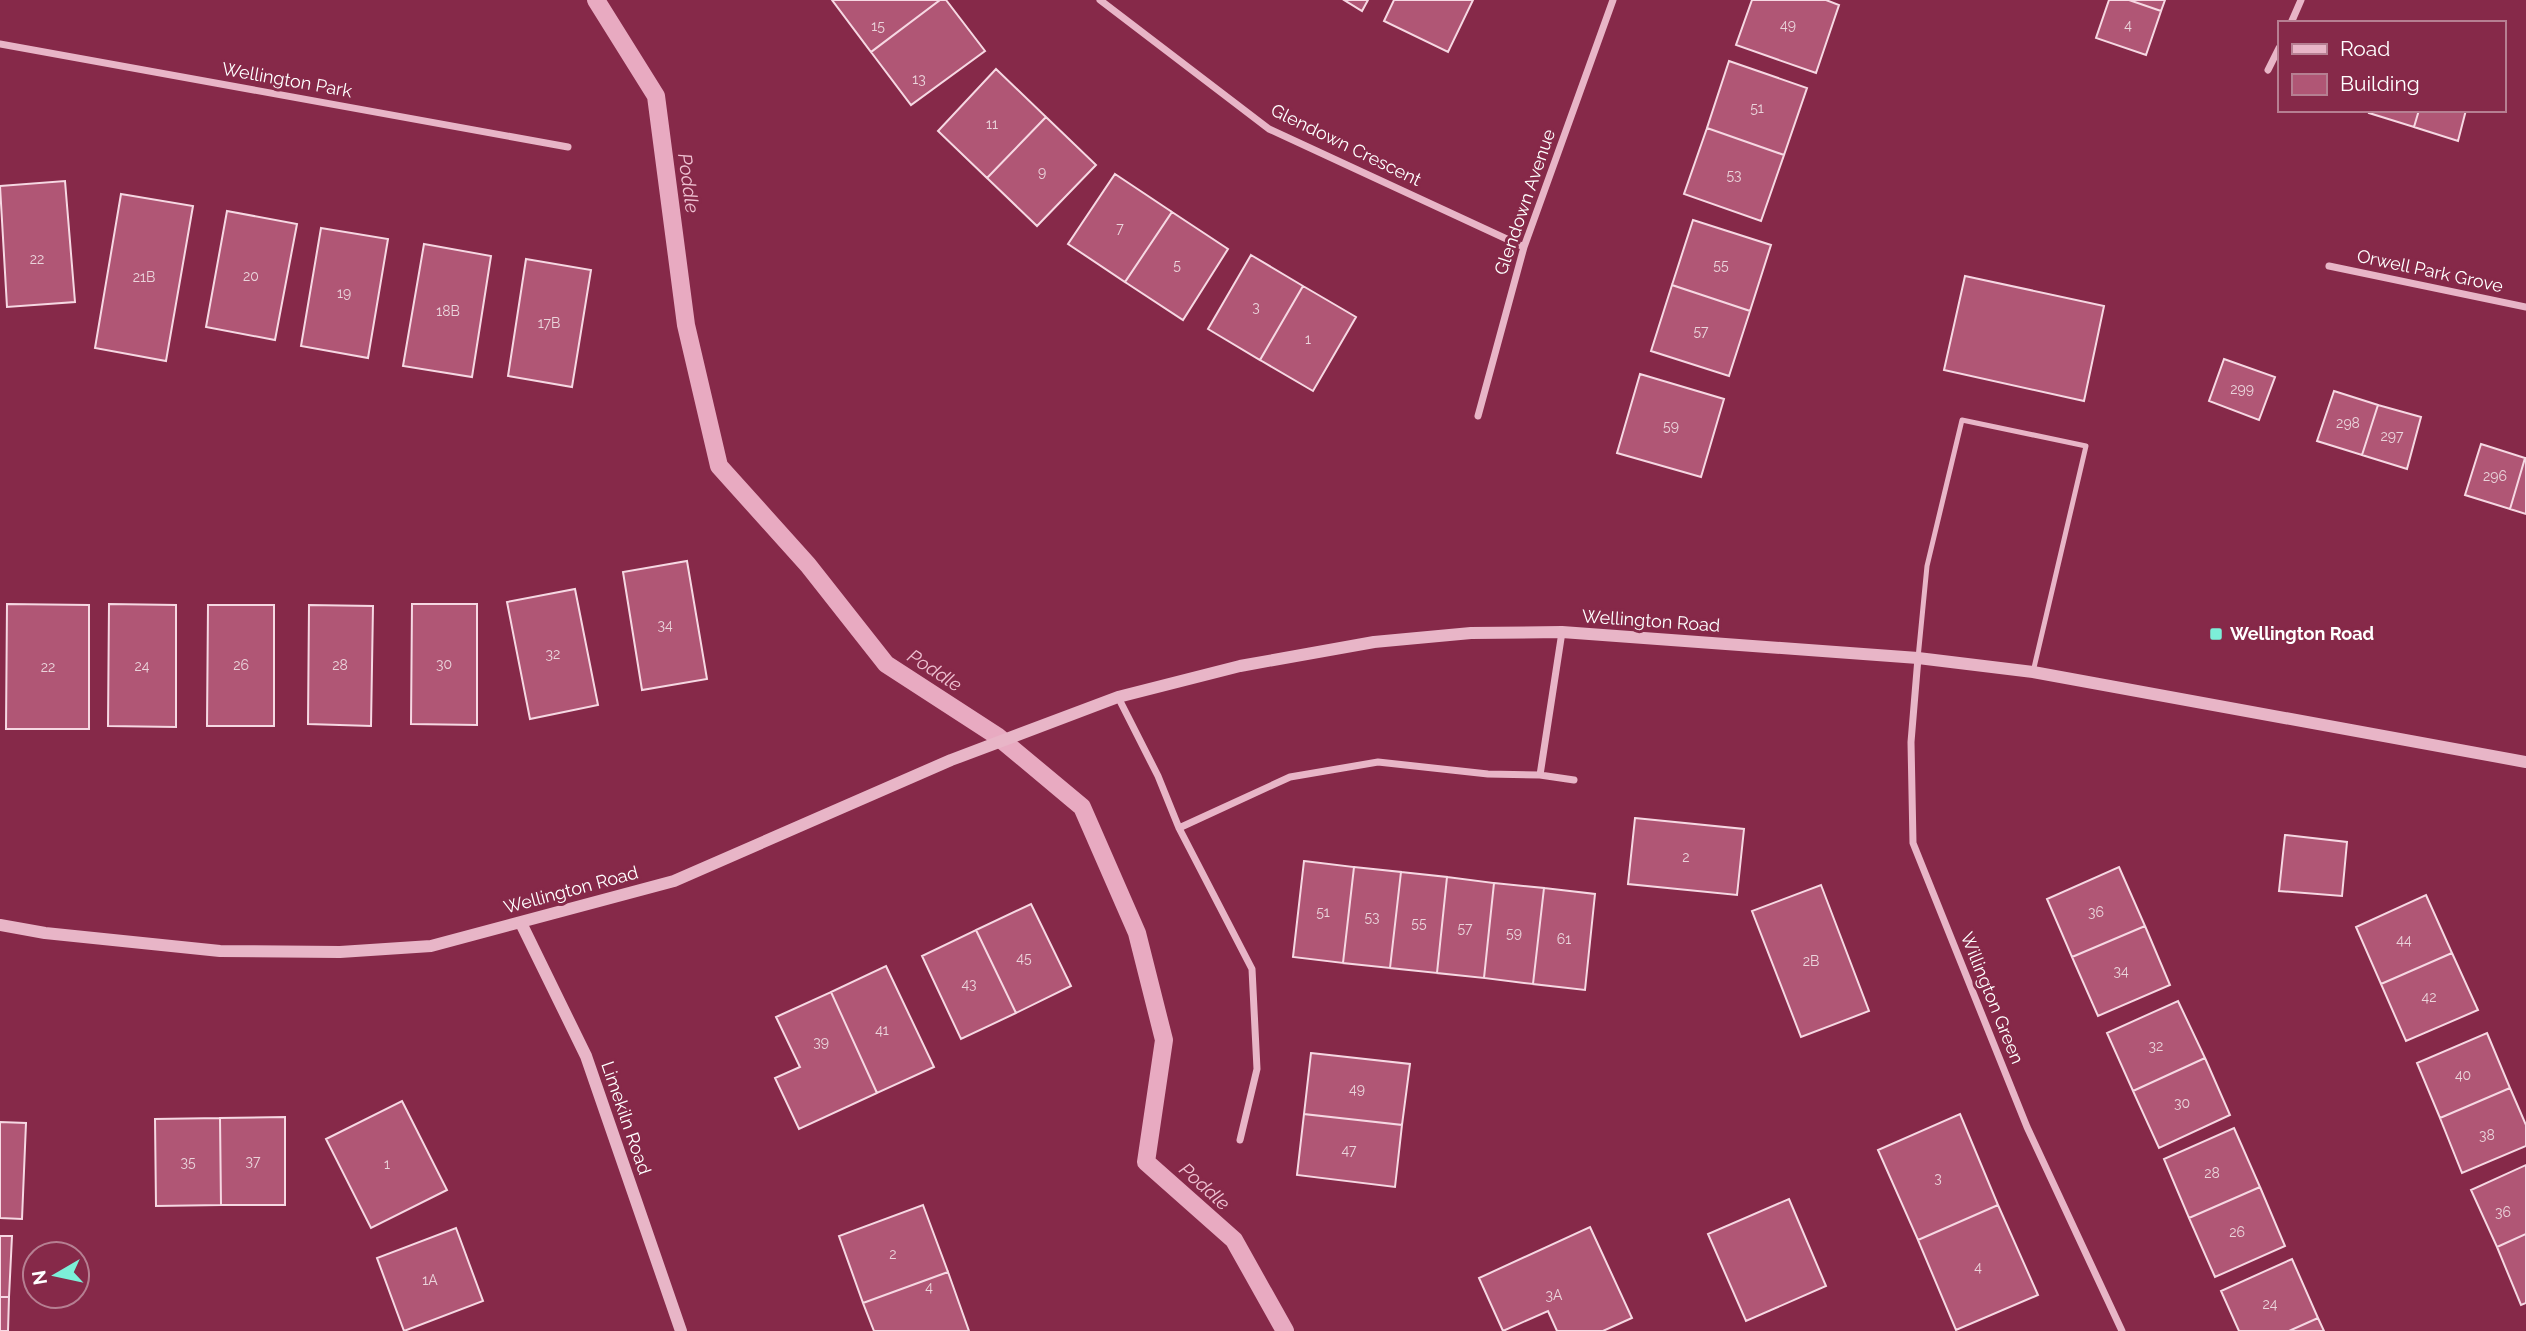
<svg xmlns="http://www.w3.org/2000/svg" width="2526" height="1331" viewBox="0 0 2526 1331" font-family="Raleway,sans-serif">
<style>
.lines{fill:none;stroke-linecap:round;stroke-linejoin:round}
.stream{stroke:#e8aac1;stroke-width:18}
.building{fill:#b05675;stroke:#f6d8e3;stroke-width:2}
.service{stroke:#e8b5c7;stroke-width:5}
.minor{stroke:#e8b5c7;stroke-width:7}
.tertiary{stroke:#e8b5c7;stroke-width:12}
.poi-dot{fill:#7cefd8;stroke:#862949;stroke-width:2.5}
.labels{text-anchor:middle;stroke-width:6;stroke-linejoin:round;paint-order:stroke}
.number-label{font-size:14px;fill:#ebd5dc}
.street-label{font-size:18px;fill:#fff;stroke:#862949}
.poi-label{font-size:18px;font-weight:bold;fill:#fff;stroke:#862949;text-anchor:start}
.water-label{font-size:19px;font-style:italic;fill:#efc1d2;stroke:#862949}
</style>
<rect width="100%" height="100%" fill="#862949"/>
<g class="lines">
<!-- stream -->
<path class="stream" d="M 596,0 L 656,96 L 686,325 L 719,466 L 808,565 L 886,664 L 997,736 L 1082,807 L 1137,933 L 1164,1040 L 1146,1162 L 1234,1240 L 1285,1331"/>
</g>
<!-- building -->
<path class="building" d="M 832,0 L 940,0 L 871,52 Z
M 940,0 L 946,0 L 985,51 L 911,105 L 871,52 Z
M 1344,0 L 1368,0 L 1362,11 Z
M 1394,0 L 1473,0 L 1448,52 L 1384,21 Z
M 1752,0 L 1826,0 L 1839,5 L 1816,73 L 1736,45 Z
M 2109,0 L 2129,0 L 2161,11 L 2146,55 L 2096,38 Z
M 2129,0 L 2165,0 L 2161,11 Z
M 1729,61 L 1807,88 L 1784,155 L 1707,128 Z
M 996,69 L 1046,117 L 987,178 L 938,131 Z
M 2370,110 L 2419,110 L 2414,127 L 2369,113 Z
M 2419,110 L 2466,110 L 2458,141 L 2414,127 Z
M 1046,117 L 1096,165 L 1037,226 L 987,178 Z
M 1707,128 L 1784,155 L 1761,221 L 1684,194 Z
M 1115,174 L 1172,212 L 1125,282 L 1068,244 Z
M 65,181 L 75,302 L 7,307 L 0,186 Z
M 121,194 L 193,206 L 166,361 L 95,348 Z
M 227,211 L 297,224 L 275,340 L 206,327 Z
M 1172,212 L 1228,249 L 1183,320 L 1125,282 Z
M 1693,220 L 1771,245 L 1750,311 L 1672,285 Z
M 321,228 L 388,239 L 368,358 L 301,346 Z
M 424,244 L 491,256 L 472,377 L 403,366 Z
M 1251,255 L 1303,286 L 1260,360 L 1208,329 Z
M 526,259 L 591,270 L 572,387 L 508,376 Z
M 1965,276 L 2104,306 L 2084,401 L 1944,370 Z
M 1672,285 L 1750,311 L 1729,376 L 1651,351 Z
M 1303,286 L 1356,317 L 1313,391 L 1260,360 Z
M 2224,359 L 2275,377 L 2259,420 L 2209,401 Z
M 1640,374 L 1724,399 L 1701,477 L 1617,453 Z
M 2334,391 L 2378,405 L 2362,455 L 2317,441 Z
M 2378,405 L 2421,417 L 2407,469 L 2362,455 Z
M 2481,444 L 2525,458 L 2510,509 L 2465,495 Z
M 2525,458 L 2526,458 L 2526,514 L 2510,509 Z
M 687,561 L 707,679 L 642,690 L 623,572 Z
M 575,589 L 598,705 L 530,719 L 507,602 Z
M 7,604 L 89,605 L 89,729 L 6,729 Z
M 109,604 L 176,605 L 176,727 L 108,726 Z
M 412,604 L 477,604 L 477,725 L 411,724 Z
M 208,605 L 274,605 L 274,726 L 207,726 Z
M 309,605 L 373,606 L 371,726 L 308,724 Z
M 1635,818 L 1744,829 L 1737,895 L 1628,884 Z
M 2285,835 L 2347,842 L 2342,896 L 2279,891 Z
M 1304,861 L 1354,867 L 1343,963 L 1293,957 Z
M 1354,867 L 1401,872 L 1390,968 L 1343,963 Z
M 2119,867 L 2145,926 L 2072,957 L 2047,899 Z
M 1401,872 L 1447,877 L 1437,973 L 1390,968 Z
M 1447,877 L 1494,883 L 1484,978 L 1437,973 Z
M 1494,883 L 1544,888 L 1533,984 L 1484,978 Z
M 1821,885 L 1869,1011 L 1801,1037 L 1752,911 Z
M 1544,888 L 1595,894 L 1585,990 L 1533,984 Z
M 2426,895 L 2452,953 L 2381,984 L 2356,927 Z
M 1031,904 L 1071,986 L 1016,1013 L 976,930 Z
M 2145,926 L 2170,985 L 2098,1016 L 2072,957 Z
M 976,930 L 1016,1013 L 961,1039 L 922,956 Z
M 2452,953 L 2478,1010 L 2406,1041 L 2381,984 Z
M 886,966 L 934,1067 L 877,1093 L 831,992 Z
M 831,992 L 877,1093 L 799,1129 L 775,1078 L 800,1067 L 776,1017 Z
M 2178,1001 L 2205,1058 L 2133,1091 L 2107,1033 Z
M 2487,1033 L 2510,1088 L 2440,1118 L 2417,1063 Z
M 1311,1053 L 1410,1064 L 1402,1125 L 1304,1114 Z
M 2205,1058 L 2230,1115 L 2159,1148 L 2133,1091 Z
M 2510,1088 L 2526,1125 L 2526,1146 L 2462,1173 L 2440,1118 Z
M 402,1101 L 447,1190 L 371,1228 L 326,1139 Z
M 1304,1114 L 1402,1125 L 1395,1187 L 1297,1175 Z
M 1960,1114 L 1998,1205 L 1918,1240 L 1878,1150 Z
M 285,1117 L 285,1205 L 221,1205 L 220,1118 Z
M 220,1118 L 221,1205 L 156,1206 L 155,1119 Z
M 0,1122 L 26,1123 L 22,1219 L 0,1218 Z
M 2234,1128 L 2260,1187 L 2189,1218 L 2164,1159 Z
M 2526,1165 L 2526,1234 L 2497,1247 L 2471,1190 Z
M 2260,1187 L 2285,1246 L 2215,1277 L 2189,1218 Z
M 1789,1199 L 1826,1286 L 1746,1321 L 1708,1234 Z
M 923,1205 L 948,1272 L 863,1303 L 839,1236 Z
M 1998,1205 L 2038,1295 L 1956,1330 L 1918,1240 Z
M 1590,1227 L 1632,1318 L 1603,1331 L 1557,1331 L 1548,1311 L 1503,1331 L 1479,1278 Z
M 456,1228 L 483,1301 L 404,1331 L 377,1258 Z
M 2526,1234 L 2526,1303 L 2521,1305 L 2497,1247 Z
M 0,1236 L 12,1236 L 9,1297 L 0,1297 Z
M 2292,1259 L 2318,1318 L 2289,1331 L 2239,1331 L 2221,1291 Z
M 948,1272 L 969,1331 L 874,1331 L 863,1303 Z
M 0,1297 L 9,1297 L 8,1331 L 0,1331 Z
M 2318,1318 L 2324,1331 L 2289,1331 Z"/>
<g class="lines">
<!-- service -->
<path class="service" d="M 1918,658 L 1927,566 L 1962,420 L 2086,446 L 2033,672"/>
<!-- minor -->
<path class="minor" d="M 1100,0 L 1269,129 L 1524,247
M 2291,23 L 2301,0
M 0,44 L 568,147
M 2268,70 L 2279,48
M 2329,266 L 2526,307
M 1478,416 L 1524,247 L 1613,0
M 1918,658 L 1911,742 L 1913,843 L 2027,1127 L 2122,1331
M 1118,697 L 1158,776 L 1179,828 L 1252,969 L 1257,1069 L 1240,1140
M 1540,775 L 1562,632
M 1179,828 L 1290,777 L 1378,762 L 1488,774 L 1540,775 L 1574,780"/>
<!-- tertiary -->
<path class="tertiary" d="M 521,923 L 586,1056 L 681,1331
M 0,925 L 45,933 L 220,951 L 340,952 L 431,946 L 674,881 L 951,760 L 1118,697 L 1240,666 L 1374,642 L 1471,633 L 1562,632 L 1918,658 L 2033,672 L 2526,762"/>
</g>
<!-- markers -->
<rect class="poi-dot" x="2209" y="627" width="14" height="14" rx="3.5"/>
<g class="labels">
<!-- number labels -->
<g class="number-label">
<text x="1788" y="30">49</text>
<text x="2128" y="30">4</text>
<text x="878" y="31">15</text>
<text x="919" y="84">13</text>
<text x="1757" y="113">51</text>
<text x="992" y="129">11</text>
<text x="1042" y="177">9</text>
<text x="1734" y="180">53</text>
<text x="1120" y="233">7</text>
<text x="37" y="264">22</text>
<text x="1177" y="270">5</text>
<text x="1721" y="270">55</text>
<text x="251" y="281">20</text>
<text x="144" y="282">21B</text>
<text x="344" y="298">19</text>
<text x="1256" y="312">3</text>
<text x="448" y="316">18B</text>
<text x="549" y="328">17B</text>
<text x="1701" y="336">57</text>
<text x="1308" y="344">1</text>
<text x="2242" y="394">299</text>
<text x="2348" y="428">298</text>
<text x="1671" y="431">59</text>
<text x="2392" y="441">297</text>
<text x="2495" y="481">296</text>
<text x="665" y="630">34</text>
<text x="553" y="659">32</text>
<text x="444" y="669">30</text>
<text x="241" y="670">26</text>
<text x="340" y="670">28</text>
<text x="142" y="671">24</text>
<text x="48" y="672">22</text>
<text x="1686" y="862">2</text>
<text x="1323" y="917">51</text>
<text x="2096" y="917">36</text>
<text x="1372" y="922">53</text>
<text x="1419" y="928">55</text>
<text x="1465" y="933">57</text>
<text x="1514" y="938">59</text>
<text x="1564" y="944">61</text>
<text x="2404" y="945">44</text>
<text x="1024" y="963">45</text>
<text x="1811" y="966">2B</text>
<text x="2121" y="976">34</text>
<text x="969" y="989">43</text>
<text x="2429" y="1002">42</text>
<text x="882" y="1035">41</text>
<text x="821" y="1047">39</text>
<text x="2156" y="1051">32</text>
<text x="2463" y="1080">40</text>
<text x="1357" y="1094">49</text>
<text x="2182" y="1108">30</text>
<text x="2487" y="1140">38</text>
<text x="1349" y="1155">47</text>
<text x="253" y="1166">37</text>
<text x="188" y="1167">35</text>
<text x="387" y="1169">1</text>
<text x="2212" y="1178">28</text>
<text x="1938" y="1183">3</text>
<text x="2503" y="1217">36</text>
<text x="2237" y="1237">26</text>
<text x="893" y="1259">2</text>
<text x="1978" y="1272">4</text>
<text x="430" y="1285">1A</text>
<text x="929" y="1292">4</text>
<text x="1554" y="1300">3A</text>
<text x="2270" y="1309">24</text>
</g>
<!-- street labels -->
<g class="street-label">
<text transform="translate(287 80) rotate(10)" y="6">Wellington Park</text>
<text transform="translate(1346 145) rotate(26)" y="6">Glendown Crescent</text>
<text transform="translate(1525 202) rotate(-71)" y="6">Glendown Avenue</text>
<text transform="translate(2430 271) rotate(12)" y="6">Orwell Park Grove</text>
<text transform="translate(1651 621) rotate(4)" y="6">Wellington Road</text>
<text transform="translate(571 890) rotate(-15)" y="6">Wellington Road</text>
<text transform="translate(1992 998) rotate(68)" y="6">Willington Green</text>
<text transform="translate(626 1118) rotate(71)" y="6">Limekiln Road</text>
</g>
<!-- poi labels -->
<g class="poi-label">
<text x="2230" y="640">Wellington Road</text>
</g>
<!-- water labels -->
<g class="water-label">
<text transform="translate(689 183) rotate(82)" y="7">Poddle</text>
<text transform="translate(935 670) rotate(33)" y="7">Poddle</text>
<text transform="translate(1205 1186) rotate(42)" y="7">Poddle</text>
</g>
</g>
<!-- legend -->
<rect x="2278" y="21" width="228" height="91" fill="#862949" stroke="#b67f92" stroke-width="2"/>
<rect x="2292" y="44" width="35" height="10" fill="#e8b5c7" stroke="#b67f92" stroke-width="2"/>
<text x="2340" y="56" font-size="21" fill="#ffffff">Road</text>
<rect x="2292" y="74" width="35" height="21" fill="#b05675" stroke="#b67f92" stroke-width="2"/>
<text x="2340" y="91" font-size="21" fill="#ffffff">Building</text>
<!-- north arrow -->
<g transform="translate(56 1275) rotate(261)"><circle r="33" fill="#862949" stroke="#b67f92" stroke-width="2"/>
<path d="M0-5L12 26L0 18L-12 26Z" fill="#7cefd8"/>
<text y="-10" font-size="19" font-weight="bold" text-anchor="middle" fill="#ffffff">N</text>
</g>
</svg>
